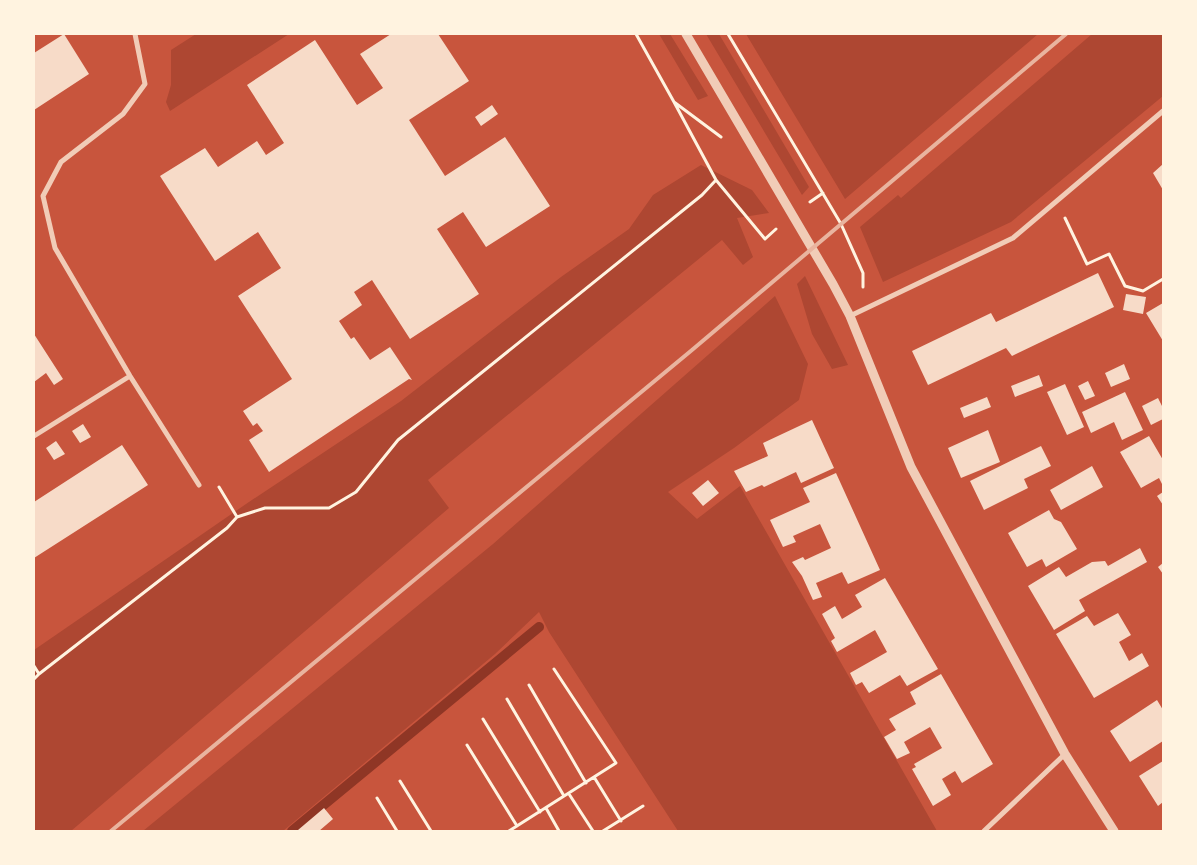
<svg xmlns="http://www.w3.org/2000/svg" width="1197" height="865" viewBox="0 0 1197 865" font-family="Helvetica,sans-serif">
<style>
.green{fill:#ae4732}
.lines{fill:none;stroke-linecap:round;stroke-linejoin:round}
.stream{stroke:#8f3625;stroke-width:10}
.building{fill:#f7dbc8}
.path{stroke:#fff3e0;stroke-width:3}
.minor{stroke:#f1ccb7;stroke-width:5}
.tertiary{stroke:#f1ccb7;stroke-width:9}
.rail{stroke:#e9b49f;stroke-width:4}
</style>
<rect width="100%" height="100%" fill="#c8553d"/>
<!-- green -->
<path class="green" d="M 196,34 L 289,34 L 170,111 L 166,102 L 171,85 L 171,50 Z
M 659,34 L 670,34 L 708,96 L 698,100 Z
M 706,34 L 719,34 L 809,187 L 802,195 Z
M 746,34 L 1038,34 L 845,199 Z
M 1092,34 L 1163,34 L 1163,96 L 1011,222 L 883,282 L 860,227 L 898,195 L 901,198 Z
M 701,165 L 752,190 L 769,213 L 737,218 L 753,257 L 743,265 L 722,240 L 428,480 L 449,508 L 71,831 L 34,831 L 34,650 L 246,504 L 401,401 L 561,277 L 629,229 L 653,195 Z
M 805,276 L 848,365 L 832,369 L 812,334 L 797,284 Z
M 775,296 L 808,364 L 799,400 L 734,448 L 668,492 L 697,519 L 740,486 L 937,831 L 678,831 L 549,632 L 539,612 L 495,654 L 283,831 L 143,831 L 493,544 Z"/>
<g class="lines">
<!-- stream -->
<path class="stream" d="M 292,831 L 539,627"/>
</g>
<!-- building -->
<path class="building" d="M 64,34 L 89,74 L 34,110 L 34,53 Z
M 391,34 L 438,34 L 469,81 L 409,120 L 445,176 L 505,137 L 550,206 L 486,247 L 463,212 L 437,229 L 479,294 L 410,339 L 372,280 L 354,292 L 362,305 L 339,321 L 351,339 L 354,337 L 370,360 L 390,347 L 412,380 L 409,379 L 269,472 L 249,440 L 263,431 L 257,423 L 253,426 L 243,411 L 292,379 L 238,296 L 281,268 L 258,232 L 215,261 L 160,176 L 205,148 L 218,167 L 257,141 L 266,155 L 284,143 L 247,85 L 315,40 L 357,105 L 383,88 L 360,54 Z
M 492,105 L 498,114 L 481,126 L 475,117 Z
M 1163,164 L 1163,190 L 1153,173 Z
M 1098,273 L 1114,307 L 1012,356 L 1006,348 L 928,385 L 912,351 L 991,313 L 996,322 Z
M 1126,294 L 1146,297 L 1143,314 L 1123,310 Z
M 1163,303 L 1163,341 L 1146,313 Z
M 34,334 L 63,379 L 54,385 L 46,373 L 34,382 Z
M 1124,364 L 1130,379 L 1111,387 L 1105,373 Z
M 1039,375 L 1043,386 L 1015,397 L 1011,386 Z
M 1088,381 L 1095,396 L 1085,400 L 1078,386 Z
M 1065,384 L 1084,427 L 1067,435 L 1047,392 Z
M 1125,392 L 1143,430 L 1122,440 L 1114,422 L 1091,433 L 1082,412 Z
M 987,397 L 991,407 L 964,418 L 960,408 Z
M 1158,398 L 1163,408 L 1163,419 L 1151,425 L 1142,406 Z
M 812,420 L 834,468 L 801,483 L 796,472 L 764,487 L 762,485 L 746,492 L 734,471 L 768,456 L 763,443 Z
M 83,424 L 91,437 L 80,443 L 72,431 Z
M 988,430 L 1000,462 L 961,478 L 948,448 Z
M 1149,436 L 1163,460 L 1163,486 L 1159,478 L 1141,488 L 1120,452 Z
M 56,441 L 65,454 L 54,460 L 46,448 Z
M 122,445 L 148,485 L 34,558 L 34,502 Z
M 1041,446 L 1051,466 L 1024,479 L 1028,488 L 984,510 L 970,481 Z
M 1092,466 L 1103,487 L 1061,510 L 1050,490 Z
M 836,473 L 880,570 L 848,584 L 842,572 L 816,583 L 822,597 L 813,600 L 802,576 L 792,562 L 803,557 L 805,560 L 831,548 L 820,524 L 793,536 L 796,542 L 783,547 L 770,520 L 810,502 L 803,488 Z
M 708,480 L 719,493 L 703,506 L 692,493 Z
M 1163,492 L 1163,505 L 1157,496 Z
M 1049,510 L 1054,519 L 1061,522 L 1077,549 L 1046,567 L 1042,559 L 1027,567 L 1008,533 Z
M 1140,548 L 1147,562 L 1079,600 L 1085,611 L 1054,630 L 1028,586 L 1059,567 L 1066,577 L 1092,562 L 1105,561 L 1108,566 Z
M 1163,563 L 1163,574 L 1158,567 Z
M 885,578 L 938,669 L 907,686 L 900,675 L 869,693 L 862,682 L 856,685 L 850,673 L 887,652 L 875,630 L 837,652 L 831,641 L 835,638 L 822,614 L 835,606 L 842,619 L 862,607 L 855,595 Z
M 1118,613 L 1131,635 L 1119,642 L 1129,661 L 1142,653 L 1149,666 L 1094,698 L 1056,634 L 1087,616 L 1094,626 Z
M 941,674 L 993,764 L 962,783 L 955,771 L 942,779 L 951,795 L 933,806 L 912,769 L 916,767 L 914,764 L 942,748 L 930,727 L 904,742 L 910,753 L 897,759 L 884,737 L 896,730 L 889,719 L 916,704 L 910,692 Z
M 1157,700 L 1163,710 L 1163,741 L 1130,762 L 1110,731 Z
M 1163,761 L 1163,802 L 1158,806 L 1139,776 Z
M 324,808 L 333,819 L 319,831 L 298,830 Z"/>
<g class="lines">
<!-- path -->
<path class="path" d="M 636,34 L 674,102 L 721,137
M 728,34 L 841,224 L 863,273 L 863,287
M 716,180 L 765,239 L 776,229
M 810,202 L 823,193
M 1065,218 L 1087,264 L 1109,254 L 1125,286 L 1143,291 L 1163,279
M 219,487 L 237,517
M 34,666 L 39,674 L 227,528 L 237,517 L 265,508 L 329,508 L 356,492 L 398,440 L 702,195 L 716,180 L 674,102
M 34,679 L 39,674
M 529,685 L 586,783
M 507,699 L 564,796
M 483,719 L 540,812
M 467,745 L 517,826
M 594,777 L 621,821
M 400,781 L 431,831
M 569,794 L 593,831
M 377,798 L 397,831
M 546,808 L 559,831
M 509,831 L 616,763 L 554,669
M 603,831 L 643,806"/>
<!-- minor -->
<path class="minor" d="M 135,34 L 145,84 L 123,114 L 61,162 L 43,196 L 55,248 L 130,376 L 199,485
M 850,316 L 1013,238 L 1163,111
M 34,436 L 130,376
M 984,831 L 1065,754"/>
<!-- tertiary -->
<path class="tertiary" d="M 686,34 L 833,284 L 850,316 L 911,467 L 1065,754 L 1114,831"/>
<!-- rail -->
<path class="rail" d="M 111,831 L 692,350 L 1066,34"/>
</g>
<!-- border -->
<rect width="1197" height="865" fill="none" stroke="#fff3e0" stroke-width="70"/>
</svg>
